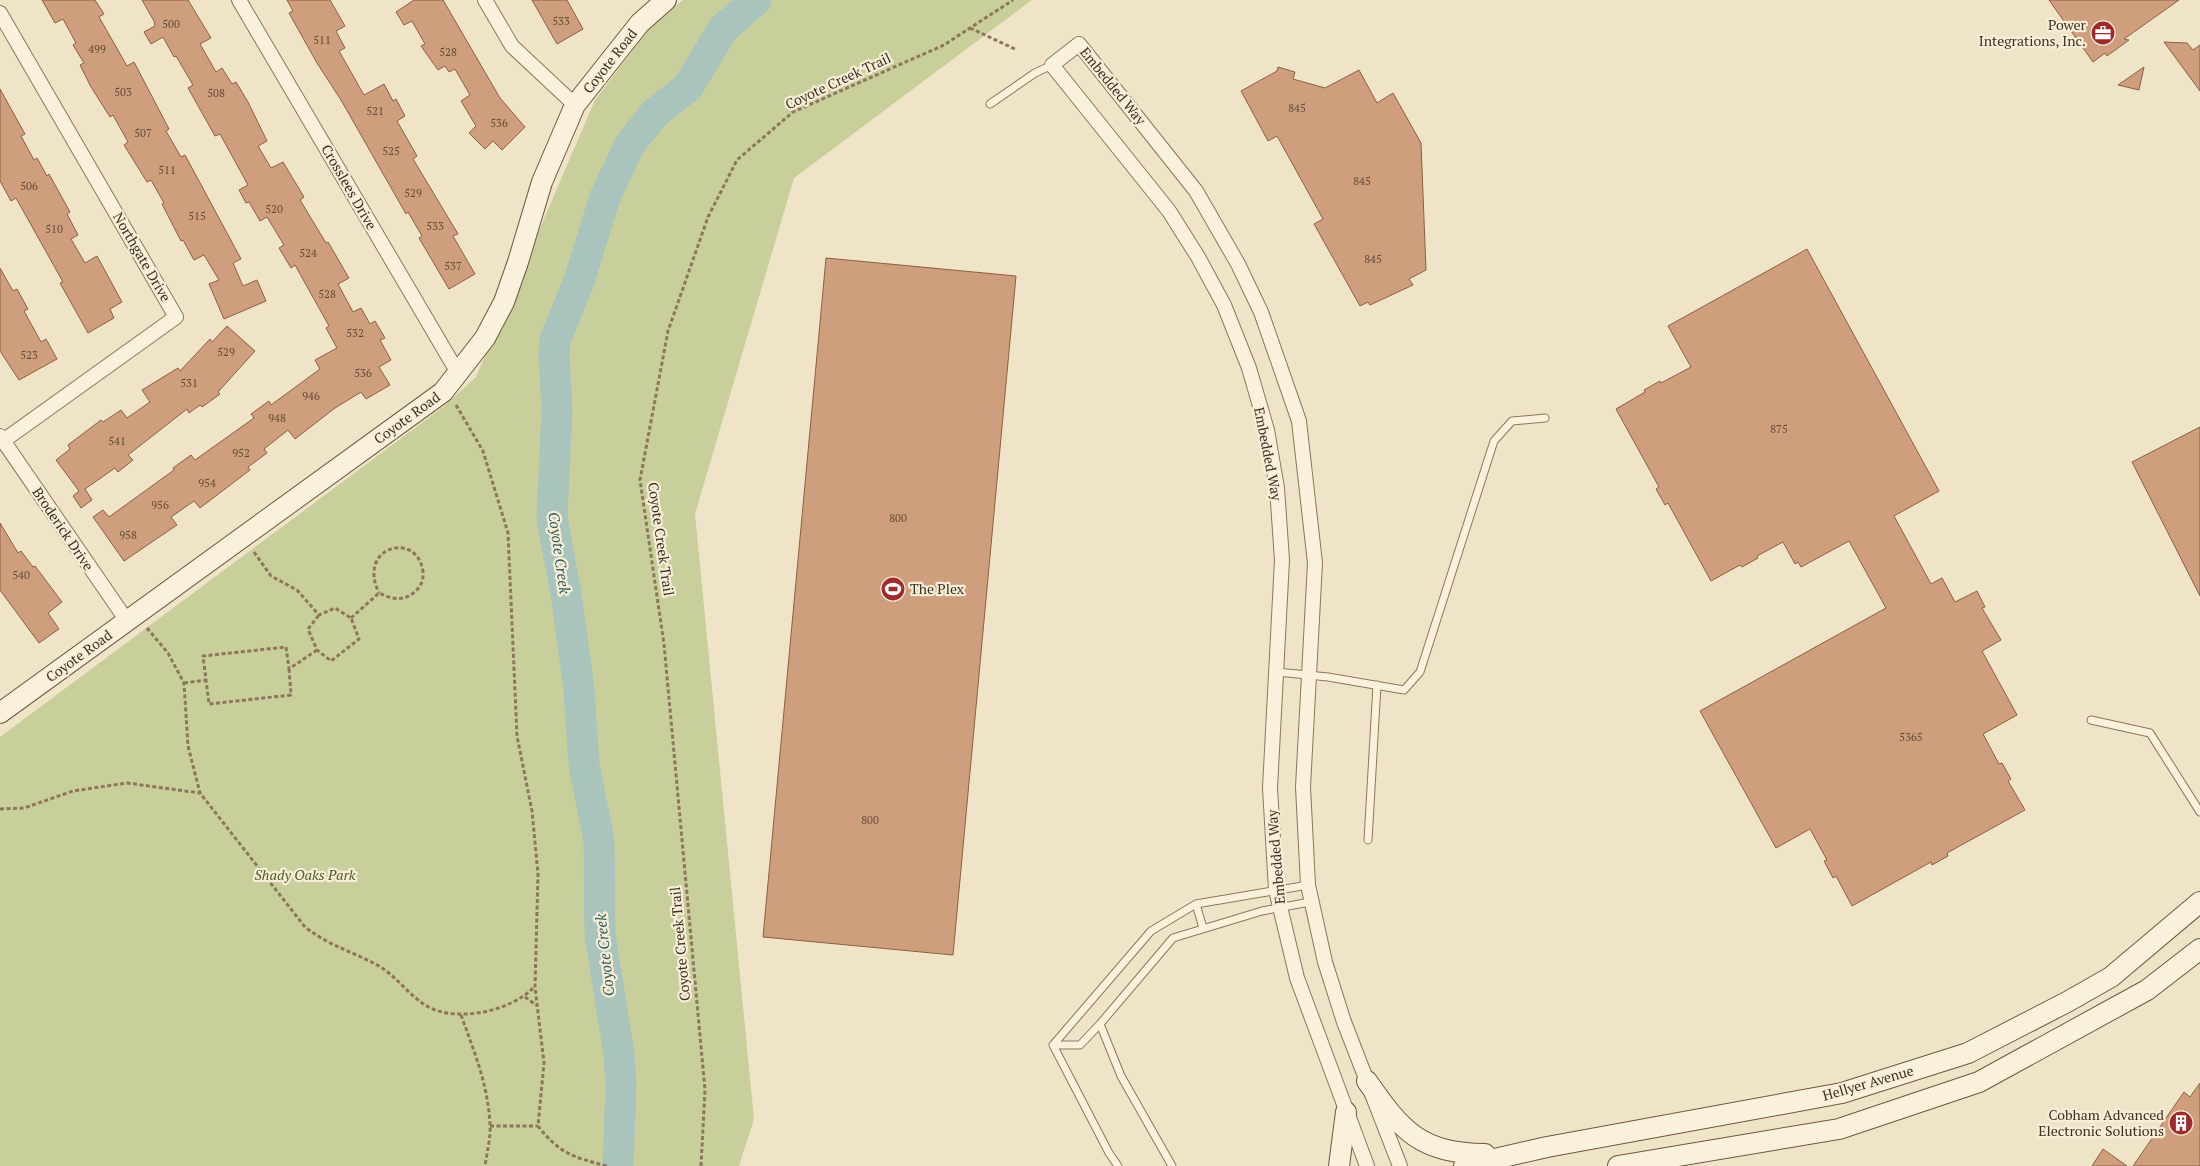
<svg xmlns="http://www.w3.org/2000/svg" width="2200" height="1166" viewBox="0 0 2200 1166" font-family="'PT Serif',serif">
<style>
.green{fill:#c9cf9b}
.lines{fill:none;stroke-linecap:round;stroke-linejoin:round}
.river{stroke:#a9c4bc;stroke-width:31}
.building{fill:#cf9f7d;stroke:#8d5f41}
.lane-casing{stroke:#8d765c;stroke-width:9}
.street-casing{stroke:#8d765c;stroke-width:16}
.secondary-casing{stroke:#6f573f;stroke-width:22}
.path{stroke:#8d765c;stroke-width:3;stroke-dasharray:4 2.5;stroke-linecap:butt}
.lane{stroke:#faf1dc;stroke-width:7}
.street{stroke:#faf1dc;stroke-width:14}
.secondary{stroke:#faf1dc;stroke-width:20}
.labels{text-anchor:middle;stroke-width:4.5;stroke-linejoin:round;paint-order:stroke}
.number-label{font-size:11px;fill:#624a37}
.poi-label{font-size:14px;fill:#3d2e20;stroke:#f7eed8;text-anchor:end}
.street-label{font-size:14px;fill:#3d2e20;stroke:#f7eed8}
.park-label{font-size:14px;font-style:italic;fill:#4d5a26;stroke:#f7eed8}
.water-label{font-size:15px;font-style:italic;fill:#2f5d5a;stroke:#f7eed8}
</style>
<rect width="100%" height="100%" fill="#f0e4c8"/>
<!-- green -->
<path class="green" d="M 683,0 L 1032,0 L 794,178 L 695,514 L 754,1119 L 739,1166 L 0,1166 L 0,737 L 443,407 L 476,377 L 595,100 L 650,28 Z"/>
<g class="lines">
<!-- river -->
<path class="river" d="M 618,1166 L 621,1085 L 619,1054 L 600,935 L 599,840 L 584,765 L 579,689 L 566,594 L 552,518 L 557,409 L 554,355 L 555,340 L 579,281 L 605,197 L 630,144 L 655,113 L 688,87 L 723,29 L 756,0"/>
</g>
<!-- building -->
<path class="building" d="M 42,0 L 95,0 L 104,14 L 99,17 L 127,66 L 134,62 L 169,129 L 166,131 L 181,157 L 185,155 L 241,259 L 233,263 L 243,286 L 257,280 L 266,301 L 224,319 L 209,284 L 219,280 L 204,255 L 194,260 L 183,240 L 181,241 L 162,204 L 164,203 L 151,180 L 147,182 L 124,145 L 128,142 L 113,115 L 110,117 L 91,87 L 80,65 L 84,63 L 73,45 L 76,43 L 63,19 L 55,23 Z
M 142,0 L 188,0 L 211,38 L 200,44 L 216,72 L 222,68 L 232,84 L 236,82 L 248,102 L 267,141 L 258,146 L 271,168 L 283,162 L 304,197 L 300,200 L 326,243 L 328,242 L 349,278 L 338,284 L 353,312 L 361,308 L 370,324 L 375,321 L 385,338 L 380,340 L 391,360 L 379,367 L 390,385 L 366,399 L 361,392 L 335,408 L 295,439 L 288,430 L 264,449 L 267,453 L 248,467 L 250,470 L 200,508 L 194,501 L 171,517 L 177,525 L 124,561 L 93,517 L 103,510 L 109,517 L 174,470 L 173,468 L 191,455 L 195,460 L 254,418 L 251,414 L 269,401 L 271,405 L 320,369 L 315,360 L 337,348 L 326,328 L 329,326 L 295,265 L 291,268 L 279,248 L 284,245 L 267,217 L 260,221 L 249,202 L 246,203 L 239,190 L 248,185 L 220,134 L 215,136 L 188,88 L 193,85 L 176,56 L 174,57 L 163,37 L 151,44 L 144,32 L 155,26 L 154,21 Z
M 287,0 L 330,0 L 345,26 L 336,31 L 345,48 L 339,51 L 364,95 L 384,84 L 393,101 L 396,99 L 405,116 L 397,121 L 417,156 L 413,159 L 458,234 L 453,236 L 475,274 L 449,289 L 419,238 L 422,236 L 408,212 L 406,214 L 341,100 L 317,63 L 289,13 L 293,11 Z
M 414,0 L 443,0 L 500,98 L 525,127 L 502,150 L 493,141 L 485,149 L 469,133 L 476,126 L 461,101 L 470,95 L 455,69 L 449,72 L 445,66 L 438,70 L 421,46 L 425,44 L 412,21 L 404,25 L 396,12 Z
M 532,0 L 567,0 L 583,29 L 557,44 Z
M 2049,0 L 2179,0 L 2124,39 L 2129,40 L 2107,56 L 2105,53 L 2093,62 Z
M 2164,42 L 2187,43 L 2193,50 L 2200,45 L 2200,91 Z
M 1278,67 L 1295,72 L 1293,79 L 1325,88 L 1359,70 L 1377,103 L 1393,93 L 1421,143 L 1426,270 L 1409,279 L 1413,285 L 1370,305 L 1368,302 L 1360,306 L 1314,224 L 1323,219 L 1277,136 L 1268,141 L 1241,91 L 1277,71 Z
M 2144,67 L 2139,90 L 2118,85 Z
M 0,89 L 25,134 L 21,136 L 34,160 L 37,158 L 47,176 L 49,174 L 70,212 L 67,214 L 78,235 L 71,239 L 85,263 L 97,256 L 122,302 L 110,309 L 114,318 L 88,333 L 60,283 L 63,282 L 16,198 L 11,201 L 0,181 Z
M 1807,249 L 1939,491 L 1894,516 L 1931,584 L 1942,578 L 1955,602 L 1977,591 L 1985,607 L 1982,608 L 2001,640 L 1982,651 L 2017,715 L 1983,734 L 1999,764 L 2002,763 L 2011,779 L 2008,781 L 2025,810 L 1947,853 L 1948,856 L 1932,865 L 1931,862 L 1852,906 L 1836,876 L 1833,878 L 1824,861 L 1827,860 L 1810,829 L 1776,848 L 1700,711 L 1886,608 L 1849,541 L 1801,567 L 1798,562 L 1795,564 L 1783,542 L 1757,556 L 1758,558 L 1742,567 L 1740,565 L 1711,581 L 1668,503 L 1665,505 L 1656,489 L 1659,487 L 1616,409 L 1645,392 L 1644,390 L 1660,381 L 1661,383 L 1691,367 L 1668,326 Z
M 826,258 L 1016,276 L 953,955 L 763,937 Z
M 0,268 L 13,291 L 17,289 L 28,309 L 24,311 L 41,342 L 46,339 L 57,359 L 19,380 L 0,351 Z
M 227,326 L 255,351 L 218,392 L 220,394 L 202,407 L 200,405 L 189,413 L 187,409 L 128,455 L 133,460 L 118,472 L 115,468 L 85,489 L 92,500 L 81,508 L 73,496 L 79,491 L 56,460 L 70,449 L 68,445 L 101,420 L 103,422 L 121,410 L 127,418 L 150,402 L 142,390 L 178,368 L 180,371 L 210,339 L 212,342 Z
M 2200,427 L 2200,596 L 2132,462 Z
M 0,523 L 18,553 L 21,551 L 33,567 L 35,566 L 62,602 L 48,613 L 59,629 L 39,643 L 0,590 Z
M 2200,1083 L 2200,1166 L 2133,1166 L 2184,1092 L 2190,1097 Z
M 2103,1149 L 2127,1166 L 2092,1166 Z"/>
<g class="lines">
<defs>
<path id="lane" d="M 990,104 L 1035,73 L 1052,65
M 1277,672 L 1328,677 L 1404,690 L 1420,672 L 1494,441 L 1512,421 L 1545,418
M 2091,720 L 2150,733 L 2200,812
M 1368,840 L 1377,685
M 1196,904 L 1203,928
M 1100,1024 L 1121,1076 L 1172,1166
M 1053,1045 L 1151,931 L 1196,904 L 1308,885
M 1053,1045 L 1080,1045 L 1100,1024 L 1173,938 L 1262,911 L 1310,902
M 1053,1045 L 1109,1153 L 1118,1166"/>
<path id="street" d="M 239,0 L 458,373
M 485,0 L 512,46 L 575,105
M 0,13 L 176,317 L 3,441
M 0,436 L 127,621
M 1367,1166 L 1297,978 L 1276,890 L 1270,788 L 1282,560 L 1277,488 L 1267,430 L 1249,368 L 1224,305 L 1198,257 L 1169,211 L 1052,65 L 1079,44 L 1196,191 L 1238,264 L 1261,312 L 1299,421 L 1315,563 L 1303,787 L 1308,885 L 1325,962 L 1344,1022 L 1400,1166"/>
<path id="secondary" d="M 0,713 L 443,392 L 485,338 L 504,302 L 518,262 L 542,182 L 575,105 L 640,23 L 666,0
M 1367,1081 C 1402,1132 1421,1153 1485,1154
M 1339,1166 L 1346,1112
M 1464,1166 L 1547,1147 L 1842,1093 L 1968,1053 L 2067,1002 L 2111,977 L 2200,902
M 1618,1166 L 1839,1129 L 1979,1082 L 2147,990 L 2200,949"/>
</defs>
<!-- lane casing -->
<use href="#lane" class="lane-casing"/>
<!-- street casing -->
<use href="#street" class="street-casing"/>
<!-- secondary casing -->
<use href="#secondary" class="secondary-casing"/>
<!-- path -->
<path class="path" d="M 970,28 L 1017,50
M 456,405 L 483,451 L 508,533 L 517,736 L 532,811 L 538,874 L 535,987 L 544,1063 L 538,1126 C 560,1154 573,1157 607,1166
M 254,552 L 271,576 L 297,590 L 319,615 L 335,608 L 351,618 L 359,639 L 331,661 L 317,650 L 308,629 L 319,615
M 351,618 L 379,593 C 390,598 401,602 412,594 C 419,589 424,582 423,572 C 418,530 356,546 379,593
M 147,628 L 168,653 L 184,683 L 188,746 L 200,793 L 305,927 C 331,947 352,951 379,966 C 396,976 408,994 425,1005 C 455,1024 512,1011 534,987
M 289,669 L 291,695 L 209,704 L 203,656 L 286,647 L 289,669 L 317,650
M 184,683 L 206,680
M 0,809 L 24,808 L 73,791 L 127,783 L 200,793
M 525,997 L 536,1005
M 461,1015 C 474,1051 488,1085 490,1124 C 491,1137 487,1152 485,1166
M 490,1126 L 538,1126
M 701,1166 L 705,1090 L 664,644 L 640,480 L 668,331 L 708,217 L 737,160 L 793,112 L 944,45 L 1013,0"/>
<!-- lane -->
<use href="#lane" class="lane"/>
<!-- street -->
<use href="#street" class="street"/>
<!-- secondary -->
<use href="#secondary" class="secondary"/>
</g>
<!-- icons -->
<defs>
<symbol id="office-disc" viewBox="-11 -11 22 22"><circle r="9.5" fill="#9e2a2b" stroke="#f7eed8"/><path d="M-6-3h4V-5.5h4V-3h4V5H-6ZM-1-4.5V-3h2v-1.5ZM-6 0V1H6V0Z" fill="#fff"/></symbol>
<symbol id="stadium-disc" viewBox="-11 -11 22 22"><circle r="9.5" fill="#9e2a2b" stroke="#f7eed8"/><path d="M0-5a6.5 5 0 1 0 0 10a6.5 5 0 1 0 0-10ZM-3.5-1.8h7v3.6h-7Z" fill="#fff"/></symbol>
<symbol id="building-disc" viewBox="-11 -11 22 22"><circle r="9.5" fill="#9e2a2b" stroke="#f7eed8"/><path d="M-4-6H4V6H1V3H-1V6H-4ZM-2.5-4.3h1.7v1.8h-1.7ZM.8-4.3h1.7v1.8H.8ZM-2.5-1h1.7V.8h-1.7ZM.8-1h1.7V.8H.8Z" fill="#fff"/></symbol>
</defs>
<g fill-rule="evenodd">
<use href="#office-disc" x="2089" y="19" width="28" height="28"/>
<use href="#stadium-disc" x="879" y="575" width="28" height="28"/>
<use href="#building-disc" x="2167" y="1109" width="28" height="28"/>
</g>
<g class="labels">
<!-- number labels -->
<g class="number-label">
<text x="561" y="25">533</text>
<text x="171" y="28">500</text>
<text x="322" y="44">511</text>
<text x="97" y="53">499</text>
<text x="448" y="56">528</text>
<text x="123" y="96">503</text>
<text x="216" y="97">508</text>
<text x="1297" y="112">845</text>
<text x="375" y="115">521</text>
<text x="499" y="127">536</text>
<text x="143" y="137">507</text>
<text x="391" y="155">525</text>
<text x="167" y="174">511</text>
<text x="1362" y="185">845</text>
<text x="29" y="190">506</text>
<text x="413" y="197">529</text>
<text x="274" y="213">520</text>
<text x="197" y="220">515</text>
<text x="435" y="230">533</text>
<text x="54" y="233">510</text>
<text x="308" y="257">524</text>
<text x="1373" y="263">845</text>
<text x="453" y="270">537</text>
<text x="327" y="298">528</text>
<text x="355" y="337">532</text>
<text x="226" y="356">529</text>
<text x="29" y="359">523</text>
<text x="363" y="377">536</text>
<text x="189" y="387">531</text>
<text x="311" y="400">946</text>
<text x="277" y="422">948</text>
<text x="1779" y="433">875</text>
<text x="117" y="445">541</text>
<text x="241" y="457">952</text>
<text x="207" y="487">954</text>
<text x="160" y="509">956</text>
<text x="898" y="522">800</text>
<text x="128" y="539">958</text>
<text x="21" y="579">540</text>
<text x="1911" y="741">5365</text>
<text x="870" y="824">800</text>
</g>
<!-- poi labels -->
<g class="poi-label">
<text x="2086" y="30">Power<tspan x="2086" dy="16">Integrations, Inc.</tspan></text>
<text x="910" y="594" text-anchor="start">The Plex</text>
<text x="2164" y="1120">Cobham Advanced<tspan x="2164" dy="16">Electronic Solutions</tspan></text>
</g>
<!-- street labels -->
<g class="street-label">
<text transform="translate(610 61) rotate(-52)" y="5">Coyote Road</text>
<text transform="translate(838 81) rotate(-25)" y="5">Coyote Creek Trail</text>
<text transform="translate(1113 86) rotate(51)" y="5">Embedded Way</text>
<text transform="translate(349 187) rotate(60)" y="5">Crosslees Drive</text>
<text transform="translate(142 257) rotate(60)" y="5">Northgate Drive</text>
<text transform="translate(407 418) rotate(-36)" y="5">Coyote Road</text>
<text transform="translate(1268 454) rotate(79)" y="5">Embedded Way</text>
<text transform="translate(63 529) rotate(56)" y="5">Broderick Drive</text>
<text transform="translate(661 539) rotate(82)" y="5">Coyote Creek Trail</text>
<text transform="translate(79 656) rotate(-36)" y="5">Coyote Road</text>
<text transform="translate(1276 857) rotate(-95)" y="5">Embedded Way</text>
<text transform="translate(680 944) rotate(-95)" y="5">Coyote Creek Trail</text>
<text transform="translate(1868 1083) rotate(-16)" y="5">Hellyer Avenue</text>
</g>
<!-- park labels -->
<g class="park-label">
<text x="305" y="880">Shady Oaks Park</text>
</g>
<!-- water labels -->
<g class="water-label">
<text transform="translate(559 553) rotate(82)" y="5">Coyote Creek</text>
<text transform="translate(605 955) rotate(-96)" y="5">Coyote Creek</text>
</g>
</g>
</svg>
